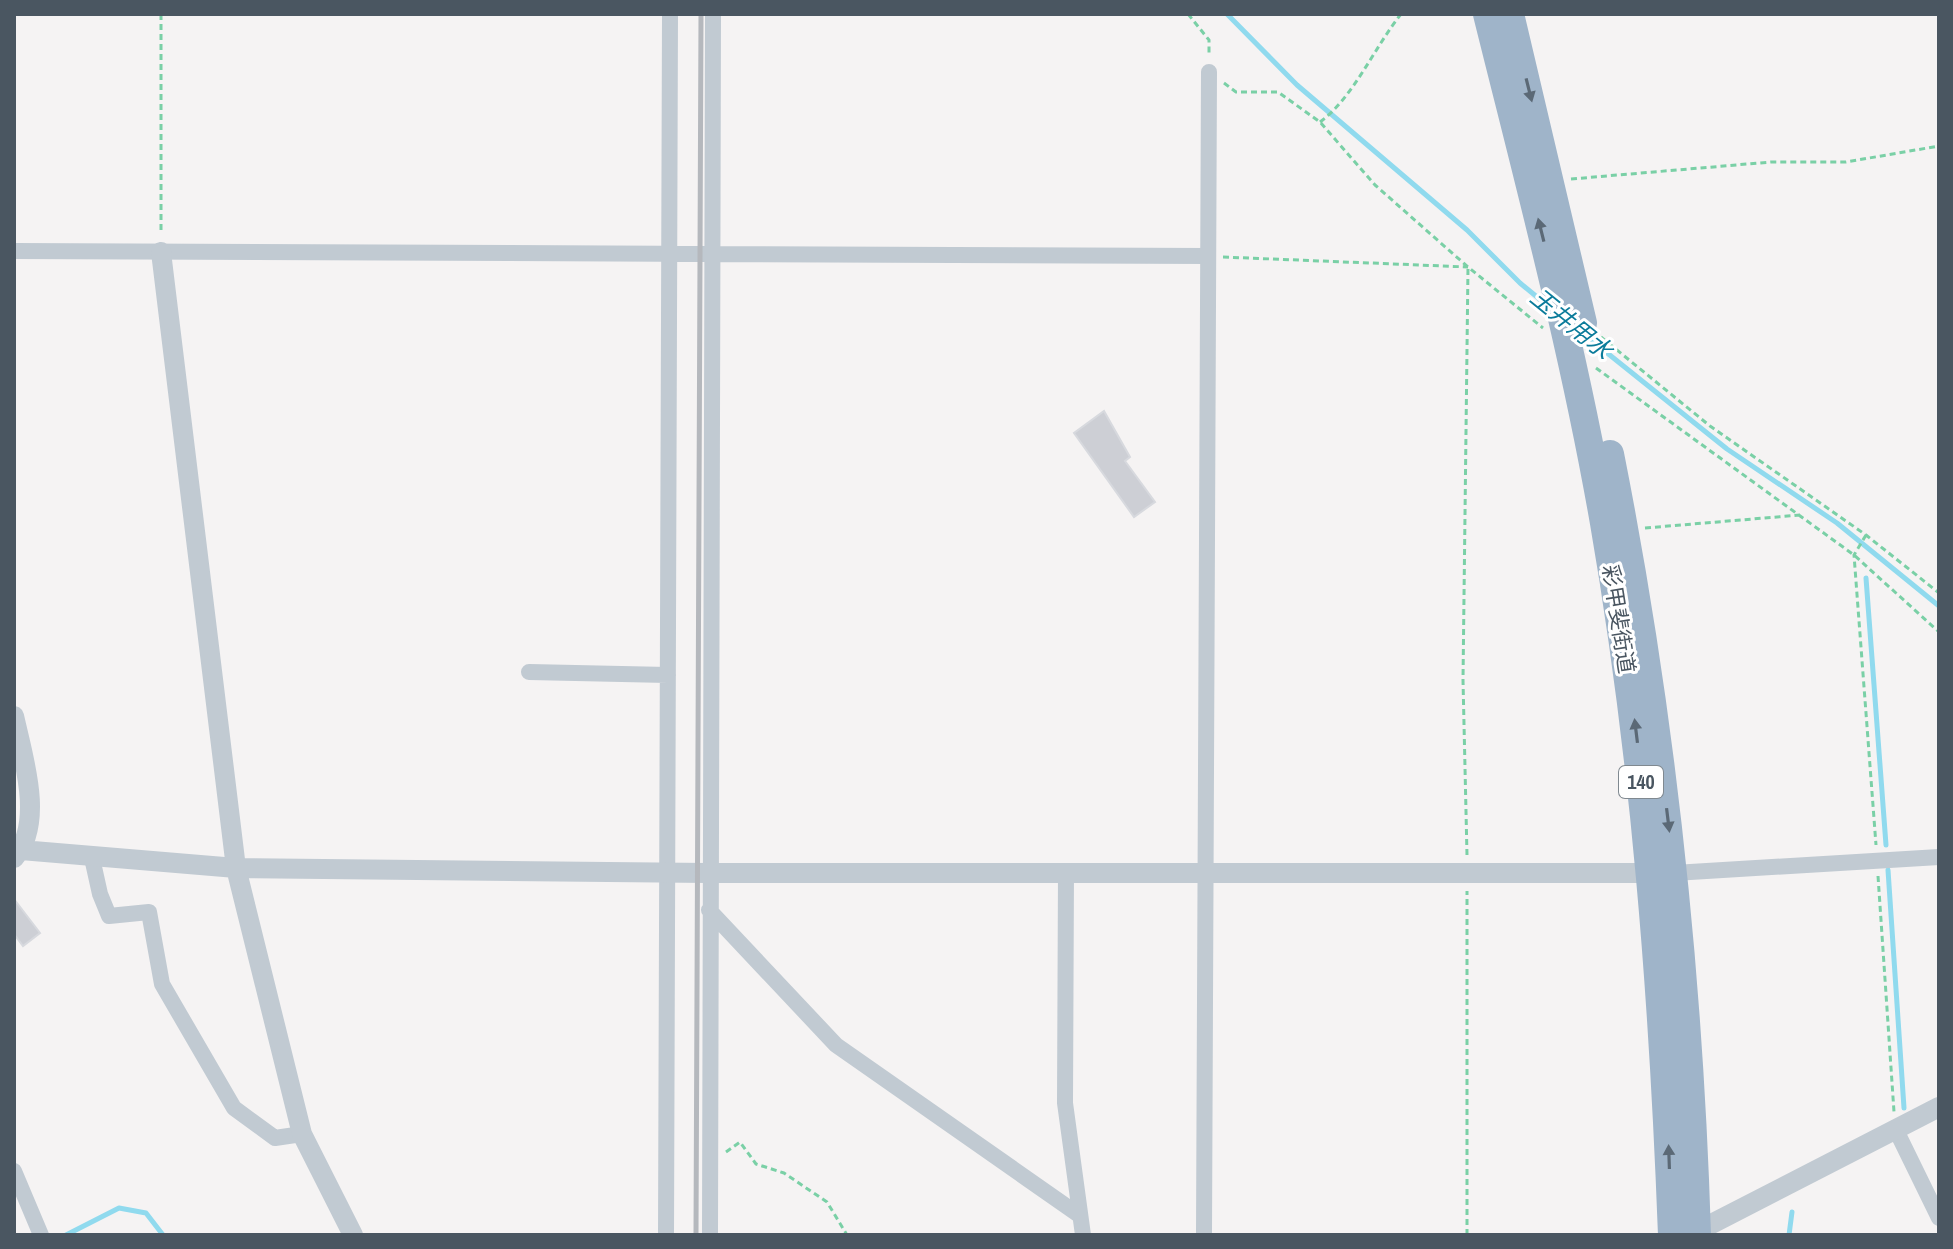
<svg xmlns="http://www.w3.org/2000/svg" width="1953" height="1249" viewBox="0 0 1953 1249" font-family="'Archivo Narrow','Noto Sans JP',sans-serif">
<style>
.lines{fill:none;stroke-linecap:round;stroke-linejoin:round}
.stream{stroke:#90daee;stroke-width:5}
.building{fill:#cdcfd5;stroke:#d7d9de;stroke-width:2}
.path{stroke:#7ad0a6;stroke-width:3;stroke-dasharray:6 4;stroke-linecap:butt}
.minor{stroke:#c1cad2;stroke-width:16}
.tertiary{stroke:#c1cad2;stroke-width:20}
.trunk{stroke:#9fb4c9;stroke-width:28}
.rail{stroke:#b5b8bd;stroke-width:5}
.oneway{fill:#5b6976}
.labels{text-anchor:middle;stroke-width:6;stroke-linejoin:round;paint-order:stroke}
.shield{fill:#fff;stroke:#808990;stroke-width:2}
.shield-label{font-size:20px;font-weight:bold;fill:#4a5661}
.street-label{font-size:22px;fill:#4a5661;stroke:#fff}
.water-label{font-size:24px;font-style:italic;fill:#0c7c9b;stroke:#fff}
</style>
<rect width="100%" height="100%" fill="#f5f3f3"/>
<g class="lines">
<!-- stream -->
<path class="stream" d="M 1227,14 L 1297,85 L 1467,230 L 1520,283 L 1548,306
M 1581,332 L 1727,449 L 1837,523 L 1939,606
M 1866,578 L 1886,845
M 1888,870 L 1904,1108
M 66,1235 L 119,1208 L 146,1213 L 163,1235
M 1789,1235 L 1792,1212"/>
</g>
<!-- building -->
<path class="building" d="M 1104,411 L 1130,457 L 1125,461 L 1155,502 L 1134,517 L 1074,433 Z
M 14,899 L 40,933 L 23,946 L 14,934 Z"/>
<g class="lines">
<!-- path -->
<path class="path" d="M 161,14 L 161,234
M 1188,14 L 1209,40 L 1209,56
M 1224,83 L 1236,92 L 1278,92 L 1320,122 L 1375,185 L 1468,267 L 1543,328
M 1320,122 C 1353,98 1374,48 1401,14
M 1571,179 L 1771,162 L 1846,162 L 1939,146
M 1223,257 L 1468,267
M 1601,337 L 1710,426 L 1866,535 L 1939,593
M 1596,368 L 1854,555 L 1939,632
M 1645,528 L 1800,515
M 1866,535 L 1854,555 L 1876,845
M 1467,855 L 1463,680 L 1468,267
M 1878,876 L 1894,1112
M 726,1152 L 740,1142 L 756,1164 L 784,1173 L 827,1202 L 847,1235
M 1467,1235 L 1467,891"/>
<!-- minor -->
<path class="minor" d="M 14,251 L 1208,256
M 529,672 L 668,675
M 92,858 L 100,894 L 109,916 L 149,912 L 162,984 L 234,1108 L 275,1138 L 302,1134
M 1066,871 L 1065,1103 L 1083,1235
M 1674,873 L 1939,857
M 709,910 L 836,1045 L 1079,1215
M 1895,1128 L 1939,1218
M 14,1171 L 41,1235
M 666,1235 L 670,14
M 710,1235 L 713,14
M 1204,1235 L 1209,72"/>
<!-- tertiary -->
<path class="tertiary" d="M 161,252 L 236,868 L 302,1134 L 353,1235
M 14,716 C 23,757 45,823 14,858
M 21,850 L 236,868 L 708,873 L 1660,873
M 1690,1235 L 1939,1107"/>
<!-- trunk -->
<path class="trunk" d="M 1487,14 C 1529,183 1574,351 1604,523 C 1645,759 1663,996 1672,1235
M 1510,14 L 1583,323
M 1610,454 C 1661,711 1689,973 1697,1235"/>
<!-- rail -->
<path class="rail" d="M 696,1235 L 701,14"/>
</g>
<!-- one-way arrows -->
<defs><path id="oneway-solid" d="M-6-.8H1V-3.2L6.5 0L1 3.2V.8H-6Z" transform="scale(2)"/></defs>
<g class="oneway">
<use href="#oneway-solid" transform="translate(1529 90) rotate(76)"/>
<use href="#oneway-solid" transform="translate(1541 230) rotate(-104)"/>
<use href="#oneway-solid" transform="translate(1636 731) rotate(-97)"/>
<use href="#oneway-solid" transform="translate(1668 820) rotate(83)"/>
<use href="#oneway-solid" transform="translate(1669 1157) rotate(-92)"/>
</g>
<g class="labels">
<!-- shield labels -->
<rect class="shield" x="1619" y="766" width="44" height="32" rx="6"/>
<g class="shield-label">
<text x="1641" y="789">140</text>
</g>
<!-- street labels -->
<g class="street-label">
<text transform="translate(1619 619) rotate(81)" y="8">彩甲斐街道</text>
</g>
<!-- water labels -->
<g class="water-label">
<text transform="translate(1571 324) rotate(39)" y="8">玉井用水</text>
</g>
</g>
<!-- border -->
<rect width="1953" height="1249" fill="none" stroke="#4a5661" stroke-width="32"/>
</svg>
